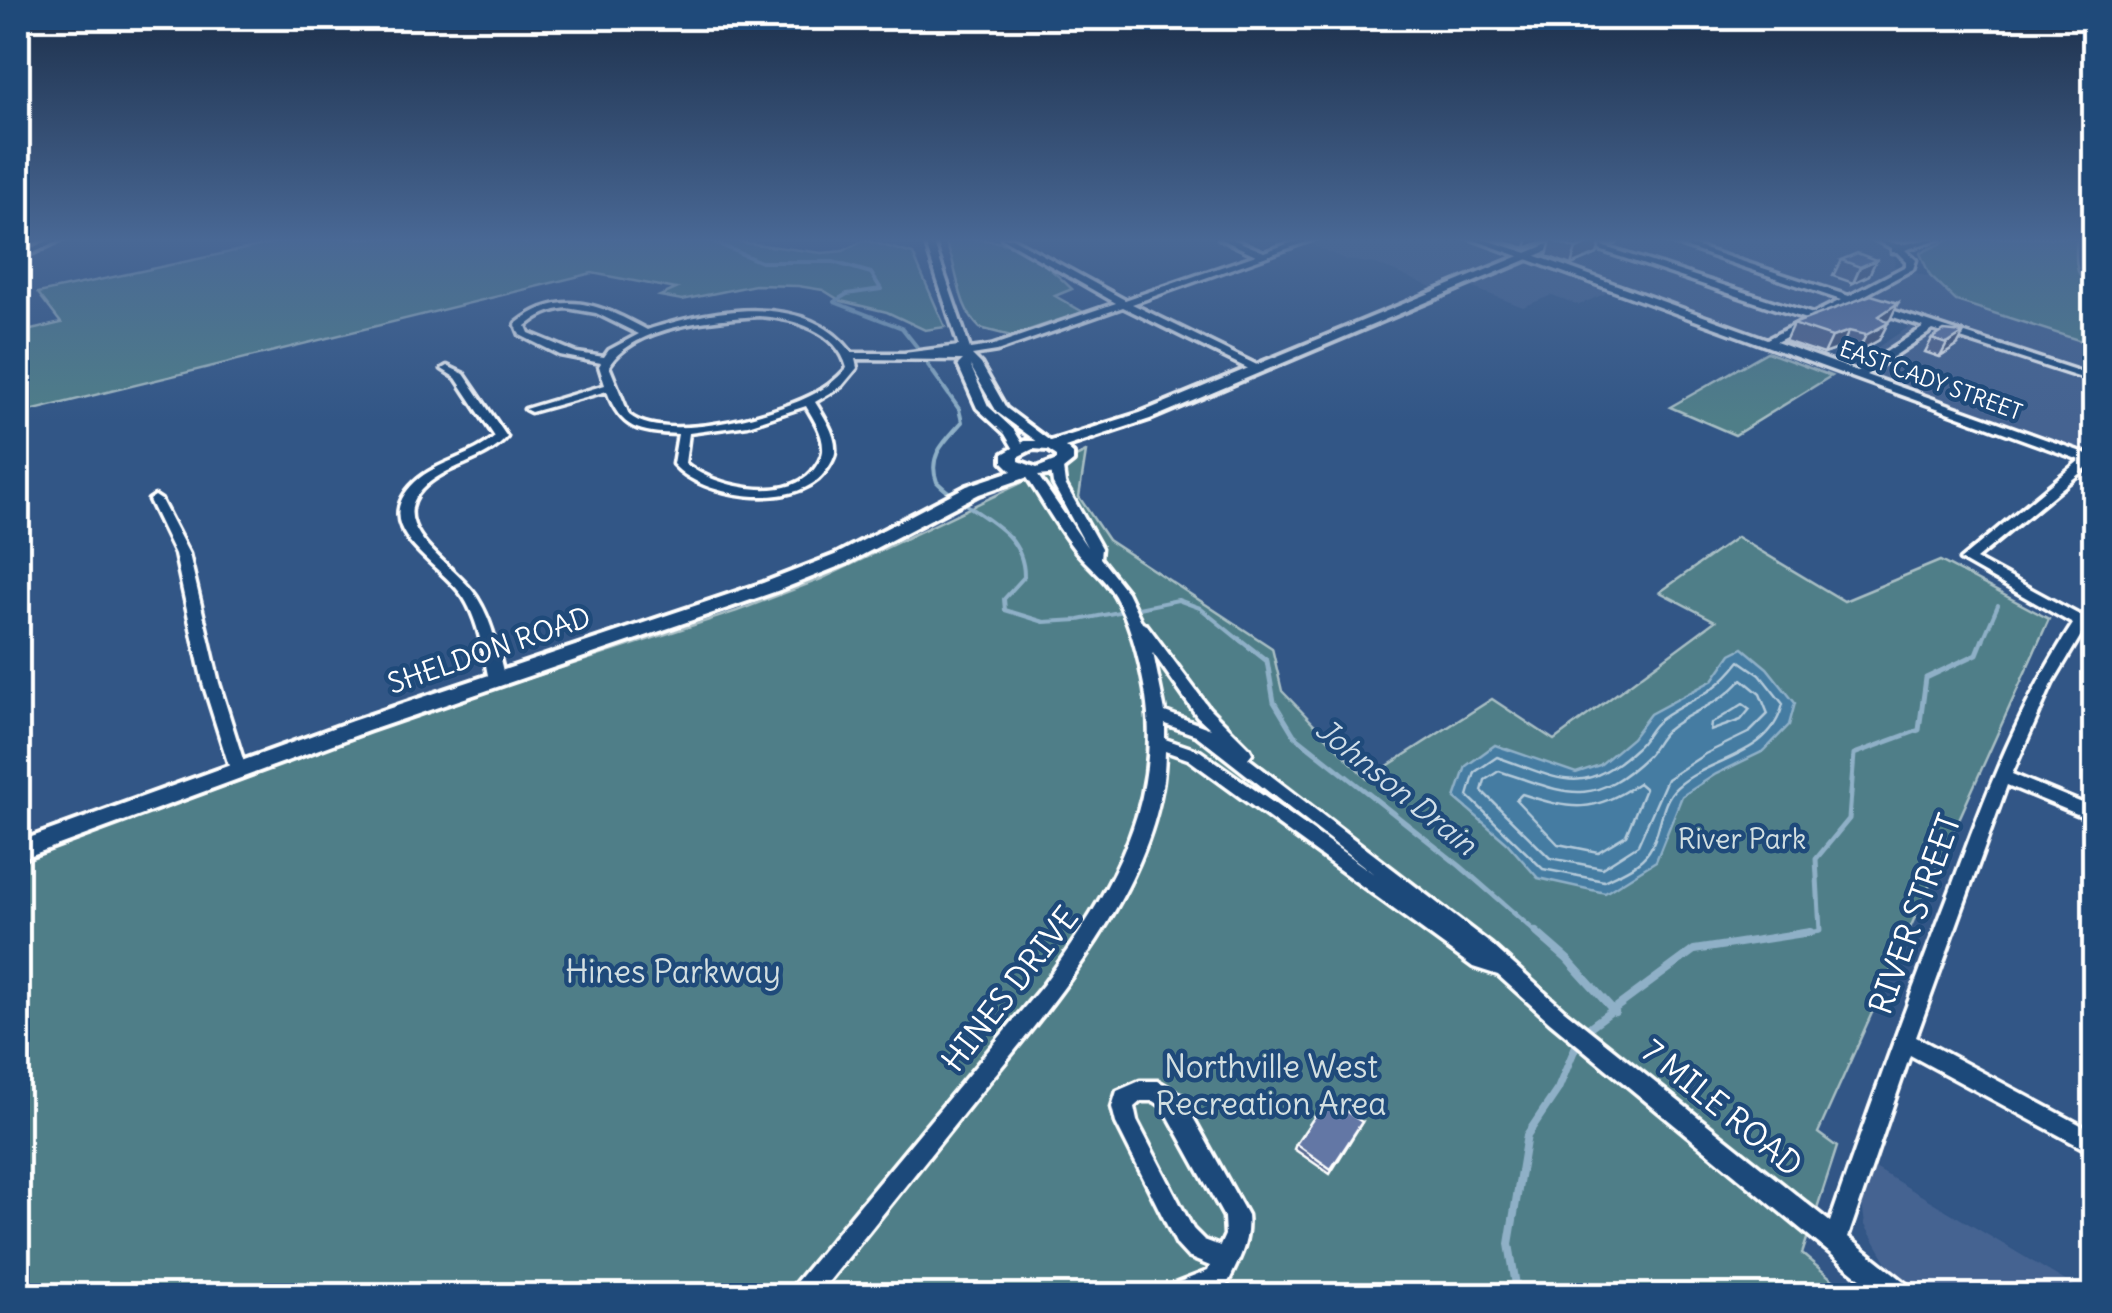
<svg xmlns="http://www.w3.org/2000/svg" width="2112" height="1313" viewBox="0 0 2112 1313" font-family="Delius,sans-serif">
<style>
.built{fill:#456391;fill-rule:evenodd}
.green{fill:#507e88;stroke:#a8bec4;stroke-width:2.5}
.water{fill:#447ba2;stroke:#8fb0c7;stroke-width:2.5}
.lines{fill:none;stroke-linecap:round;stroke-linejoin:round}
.shore{stroke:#b4cada;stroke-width:2.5}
.stream-far2{stroke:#8fb0c7;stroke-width:4}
.stream-far1{stroke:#8fb0c7;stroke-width:5}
.stream{stroke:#8fb0c7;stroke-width:8}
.minor-casing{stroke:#fff;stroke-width:7}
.major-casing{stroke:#fff;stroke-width:8}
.minor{fill:#1f4a7a;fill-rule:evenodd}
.major{fill:#1f4a7a;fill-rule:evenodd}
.wall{fill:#55668e;stroke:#fff;stroke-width:2.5}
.shaded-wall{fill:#455374;stroke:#fff;stroke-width:2.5}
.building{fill:#6377a5;stroke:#fff;stroke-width:2.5}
.labels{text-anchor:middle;stroke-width:9;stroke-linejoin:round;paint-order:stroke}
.far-street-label{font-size:22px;fill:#fff;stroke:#1f4a7a}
.street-label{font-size:28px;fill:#fff;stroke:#1f4a7a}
.park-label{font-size:28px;fill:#d3dfe1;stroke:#1f4a7a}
.water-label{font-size:30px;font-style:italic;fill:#d0dee8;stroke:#1f4a7a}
.near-street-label{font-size:32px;fill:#fff;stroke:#1f4a7a}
.near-park-label{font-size:32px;fill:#d3dfe1;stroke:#1f4a7a}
</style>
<rect width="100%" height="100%" fill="#325686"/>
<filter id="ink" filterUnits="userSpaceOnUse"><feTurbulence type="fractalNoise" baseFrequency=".01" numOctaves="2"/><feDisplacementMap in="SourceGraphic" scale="20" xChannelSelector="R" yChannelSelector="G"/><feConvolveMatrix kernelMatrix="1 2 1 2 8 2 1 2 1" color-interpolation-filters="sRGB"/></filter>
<g filter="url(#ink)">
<!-- built -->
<path class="built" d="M 1328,238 L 1922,238 L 1887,250 L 1895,259 L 1894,266 L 1932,278 L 1956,301 L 2094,345 L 2094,435 L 2076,450 L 2059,456 L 1611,291 L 1579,305 L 1552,295 L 1523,307 L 1455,281 L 1436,289 L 1376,264 L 1347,260 L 1309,244 ZM 1860,308 L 1912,325 L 1850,365 L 1783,341 L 1806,327 Z
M 1875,1168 L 2089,1295 L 1925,1295 L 1889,1266 L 1865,1225 L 1862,1202 Z"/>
<!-- green -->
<path class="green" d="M 296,238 L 736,238 L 739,242 L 822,253 L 843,251 L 865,240 L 913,254 L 945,327 L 925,330 L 887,312 L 841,301 L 823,290 L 798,286 L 755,285 L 682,300 L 660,296 L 676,289 L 592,273 L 18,414 L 18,333 L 61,323 L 38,293 Z
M 943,238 C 1007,238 1025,244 1072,289 L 1055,296 L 1083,312 L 1011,336 L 980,328 C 954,303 960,266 943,238 Z
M 1953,238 L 2076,238 C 2077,259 2071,276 2094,287 L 2094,345 L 1956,301 L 1930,276 L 1920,253 Z
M 1767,352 L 1831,376 L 1735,435 L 1670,407 Z
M 1086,452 L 1079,497 L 1108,540 L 1272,648 L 1282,691 L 1367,779 L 1492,699 L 1554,740 L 1715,621 L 1660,592 L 1737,537 L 1844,601 L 1940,561 L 2049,619 L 1818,1133 L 1837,1147 L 1802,1254 L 1851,1295 L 18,1296 L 18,861 L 369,730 L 737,611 L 821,579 Z"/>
<!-- water -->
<path class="water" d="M 1743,648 L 1767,668 L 1795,703 L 1789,725 L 1764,751 L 1716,774 L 1682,796 L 1656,861 L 1605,893 L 1538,878 L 1507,843 L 1455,798 L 1466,766 L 1495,745 L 1576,773 L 1600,765 L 1632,738 L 1650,714 L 1713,680 L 1731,654 Z"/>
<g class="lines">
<!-- shore -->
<path class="shore" d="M 1740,661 L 1760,675 L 1783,704 C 1770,757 1712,756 1677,787 C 1659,803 1662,832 1649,851 C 1639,866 1619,873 1604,881 L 1543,869 L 1468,796 L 1475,772 L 1497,757 C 1559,778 1582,799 1636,748 C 1646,740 1650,726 1661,719 C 1696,695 1711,698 1740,661 Z
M 1742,679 L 1760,694 L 1768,714 L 1750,732 L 1705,754 L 1667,779 L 1638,845 L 1602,868 L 1550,858 L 1482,791 L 1485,780 L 1499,771 C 1565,792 1590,811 1647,756 C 1654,749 1658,738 1666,731 C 1691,709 1719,707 1742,679 Z
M 1743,704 L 1750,709 L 1741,720 L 1710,731 L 1711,724 Z
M 1638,783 L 1645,789 L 1626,835 L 1598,852 L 1558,844 L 1516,800 L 1522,794 C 1571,810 1594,814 1638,783 Z"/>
<!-- stream-far2 -->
<path class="stream-far2" d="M 704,238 L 761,262 L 833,262 L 871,273 L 881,289 L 847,294 L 834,302 L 902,328 L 917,347
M 928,365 L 959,409 L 962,422 C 945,441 927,456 937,482 C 968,514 1025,526 1024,577 L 1004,599 L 1005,610 L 1044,622 L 1079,620 L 1178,600 L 1200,608 L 1242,642
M 1982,642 L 1998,605"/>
<!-- stream-far1 -->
<path class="stream-far1" d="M 1239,639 L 1267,661 L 1274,702 L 1294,735 L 1460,866 L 1539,935
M 1794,935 L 1820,931 L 1816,859 L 1849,819 L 1854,754 L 1919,730 L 1926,678 L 1977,654 L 1983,639"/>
<!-- stream -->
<path class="stream" d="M 1536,932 L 1567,959 L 1615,1012
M 1583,1032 L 1694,950 L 1810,932
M 1523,1296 L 1516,1285 L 1509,1244 L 1527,1135 L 1558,1089 L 1578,1041"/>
<defs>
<path id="minor" d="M 54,238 L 65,238 L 18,260 L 18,254 Z
M 521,238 L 530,238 L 525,241 Z
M 924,238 L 932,238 L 970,349 L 991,346 L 1116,303 L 1002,238 L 1012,238 L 1125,300 L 1256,255 L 1219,238 L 1230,238 L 1264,252 L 1305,238 L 1317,238 L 1132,304 L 1261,367 L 1261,371 L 1253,371 L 1123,307 L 997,351 L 972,355 L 981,364 L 1006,408 L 1050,441 L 1050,447 L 1046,448 L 997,412 L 970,365 L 988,406 L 1014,430 L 1025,448 L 1023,451 L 1015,451 L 1005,434 L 977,408 L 958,365 L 963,360 L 855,359 L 857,368 L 842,386 L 815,402 C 824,417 837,435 835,453 C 834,459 828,469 824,473 C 794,511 702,498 673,464 L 678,434 C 639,432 621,430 607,391 L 531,412 L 525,409 L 605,385 L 599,366 L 601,363 L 560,355 L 520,335 L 516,325 L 517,323 C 562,287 603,306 647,330 C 711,310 805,290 852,353 L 904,353 L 959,346 ZM 567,308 L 596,313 L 639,334 L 609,350 L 604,357 L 577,353 L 529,333 L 526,326 C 539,315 550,310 567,308 ZM 759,316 C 793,318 838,331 847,368 C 836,380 825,389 810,396 C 772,415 664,444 629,415 L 609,366 C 634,325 715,319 759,316 ZM 806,406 C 814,420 824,434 823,451 C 822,458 817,466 812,472 C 785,503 713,487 685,463 L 689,433 L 748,425 Z
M 1469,238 L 1480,238 L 1531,254 L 1767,339 L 1806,319 L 1579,243 L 1586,241 L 1813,314 L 1841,300 L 1658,238 L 1670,238 L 1849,296 L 1906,266 L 1906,261 L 1897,252 L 1892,252 L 1892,248 L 1871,238 C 1883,238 1894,246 1905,244 C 1918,242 1928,238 1941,238 L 1905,250 L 1916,260 L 1913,269 L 1858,299 L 2094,376 L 2094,382 L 1933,330 L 1866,375 L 2087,454 L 2094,452 L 2094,465 L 2091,464 L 1976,559 L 2094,623 L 2094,634 L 2084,630 L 2052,684 L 2012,774 L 2094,808 L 2094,821 L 2007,785 L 1916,1037 L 2094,1132 L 2094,1154 L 1910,1055 L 1848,1237 L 1911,1287 L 1914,1296 L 1882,1296 L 1550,1022 L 1498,975 L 1473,967 L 1188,759 L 1165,751 C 1164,880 1051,1005 975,1099 C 922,1165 870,1230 817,1296 L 789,1296 L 792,1287 L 1043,985 C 1112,890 1169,797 1142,675 C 1136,647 1129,621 1115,596 C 1104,577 1088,566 1075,550 C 1056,526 1041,498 1024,473 L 1026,470 L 1034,470 L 1087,547 L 1053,484 L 1051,469 L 1057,465 L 1063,469 L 1065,484 L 1101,548 L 1100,558 L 1127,592 L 1142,623 L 1147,625 L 1209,708 L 1250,749 L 1252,753 L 1248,758 L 1492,945 L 1564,1010 L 1830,1222 C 1869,1109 1909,998 1952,886 C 1986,794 2019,706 2073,624 L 1960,560 L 2080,460 ZM 1850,303 L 1924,327 L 1857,371 L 1776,342 L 1815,322 L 1821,321 L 1821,318 ZM 1153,653 L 1197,716 L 1211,729 L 1165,712 ZM 1165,724 L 1196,735 L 1374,874 L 1200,751 L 1165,739 Z
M 447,366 L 464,374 L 507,437 C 485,463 446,464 422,489 C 384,530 460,567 478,599 C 493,623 498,652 505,679 L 497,684 L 489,679 C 483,652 479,622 464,598 C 442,563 365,530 415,482 C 438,461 472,457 495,437 L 456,378 L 442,369 Z
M 155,496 L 161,500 L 189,554 L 219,683 L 246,769 L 244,773 L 232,773 L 230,769 L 203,683 L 175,554 L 149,500 Z
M 1140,1081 L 1158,1081 L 1180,1094 L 1247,1215 C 1250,1244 1237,1263 1225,1289 L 1208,1296 L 1164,1296 L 1167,1287 L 1208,1271 L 1210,1266 L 1188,1257 L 1177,1245 L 1116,1123 L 1112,1107 L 1117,1091 ZM 1141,1101 L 1154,1101 L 1164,1108 L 1224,1217 L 1225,1235 L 1220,1246 L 1204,1240 L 1193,1229 L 1137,1121 L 1134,1107 Z"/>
<path id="major" d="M 1563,238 L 1578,238 L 1150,419 L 1065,447 L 1073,454 L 1073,462 L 1058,474 L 1028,477 L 979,494 L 847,563 L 777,591 L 368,731 L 18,860 L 18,842 L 352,721 L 763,583 L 835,555 L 967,486 L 1012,471 L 1003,462 L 1003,454 L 1025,441 L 1051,441 L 1140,413 ZM 1033,449 L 1048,450 L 1057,456 L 1057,460 L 1037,468 L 1019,461 L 1019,456 Z"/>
</defs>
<!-- minor casing -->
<use href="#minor" class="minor-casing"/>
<!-- major casing -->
<use href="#major" class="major-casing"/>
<!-- minor -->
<use href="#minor" class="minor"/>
<!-- major -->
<use href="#major" class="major"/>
</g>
<!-- wall -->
<path class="wall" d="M 1491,238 L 1551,238 L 1526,248 Z
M 1557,238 L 1619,238 L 1617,244 L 1612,246 L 1601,242 L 1597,254 L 1571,265 L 1547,256 L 1551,240 Z
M 1841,260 L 1876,260 L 1869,275 L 1853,283 L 1833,276 Z
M 1890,320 L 1887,322 L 1879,340 L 1858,352 L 1841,348 L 1824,354 L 1785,341 L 1793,324 Z
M 1932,339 L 1957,346 L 1940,357 L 1925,352 Z
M 1362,1122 L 1330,1174 L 1294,1149 L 1296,1144 Z"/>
<!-- shaded-wall -->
<path class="shaded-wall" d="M 1529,238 L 1551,238 L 1526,248 Z
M 1602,238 L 1597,254 L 1571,265 L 1576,249 Z
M 1614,238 L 1619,238 L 1617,244 L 1612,246 Z
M 1876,260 L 1869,275 L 1853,283 L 1860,267 Z
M 1898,303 L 1890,320 L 1876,330 L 1888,323 L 1879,340 L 1858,352 L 1866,335 L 1879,316 Z
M 1849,331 L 1841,348 L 1824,354 L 1832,337 Z
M 1964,333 L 1957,346 L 1940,357 L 1947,344 Z"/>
<!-- building -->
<path class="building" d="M 1557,238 L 1602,238 L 1576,249 L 1551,240 Z
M 1857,253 L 1876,260 L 1860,267 L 1841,260 Z
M 1871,295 L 1898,303 L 1879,316 L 1888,323 L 1866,335 L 1849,331 L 1832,337 L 1793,324 Z
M 1944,331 L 1964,333 L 1947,344 L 1932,339 Z
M 1327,1098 L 1362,1122 L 1331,1169 L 1296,1144 Z"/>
</g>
<!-- sky -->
<linearGradient id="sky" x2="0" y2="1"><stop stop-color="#1c2f4a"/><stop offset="0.57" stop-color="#496895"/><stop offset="1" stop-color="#496895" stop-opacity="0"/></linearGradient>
<rect width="2112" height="421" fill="url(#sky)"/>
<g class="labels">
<!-- far-street labels -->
<g class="far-street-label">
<text transform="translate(1931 380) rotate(20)" y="8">EAST CADY STREET</text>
</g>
<!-- street labels -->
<g class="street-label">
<text transform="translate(489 650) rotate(-19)" y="10">SHELDON ROAD</text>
</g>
<!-- park labels -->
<g class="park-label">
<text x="1742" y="849">River Park</text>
</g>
<!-- water labels -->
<g class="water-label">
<text transform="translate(1396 787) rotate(39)" y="10">Johnson Drain</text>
</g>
<!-- near-street labels -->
<g class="near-street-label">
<text transform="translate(1915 914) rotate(-70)" y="11">RIVER STREET</text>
<text transform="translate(1010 989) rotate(-52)" y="11">HINES DRIVE</text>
<text transform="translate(1722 1108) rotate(39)" y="11">7 MILE ROAD</text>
</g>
<!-- near-park labels -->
<g class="near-park-label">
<text x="673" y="983">Hines Parkway</text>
<text x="1271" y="1078">Northville West<tspan x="1271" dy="37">Recreation Area</tspan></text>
</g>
</g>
<!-- margin -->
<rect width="2112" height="1313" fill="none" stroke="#1f4a7a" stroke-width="60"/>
<rect x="30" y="30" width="2052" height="1253" fill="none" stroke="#fff" stroke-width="4" filter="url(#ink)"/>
</svg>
